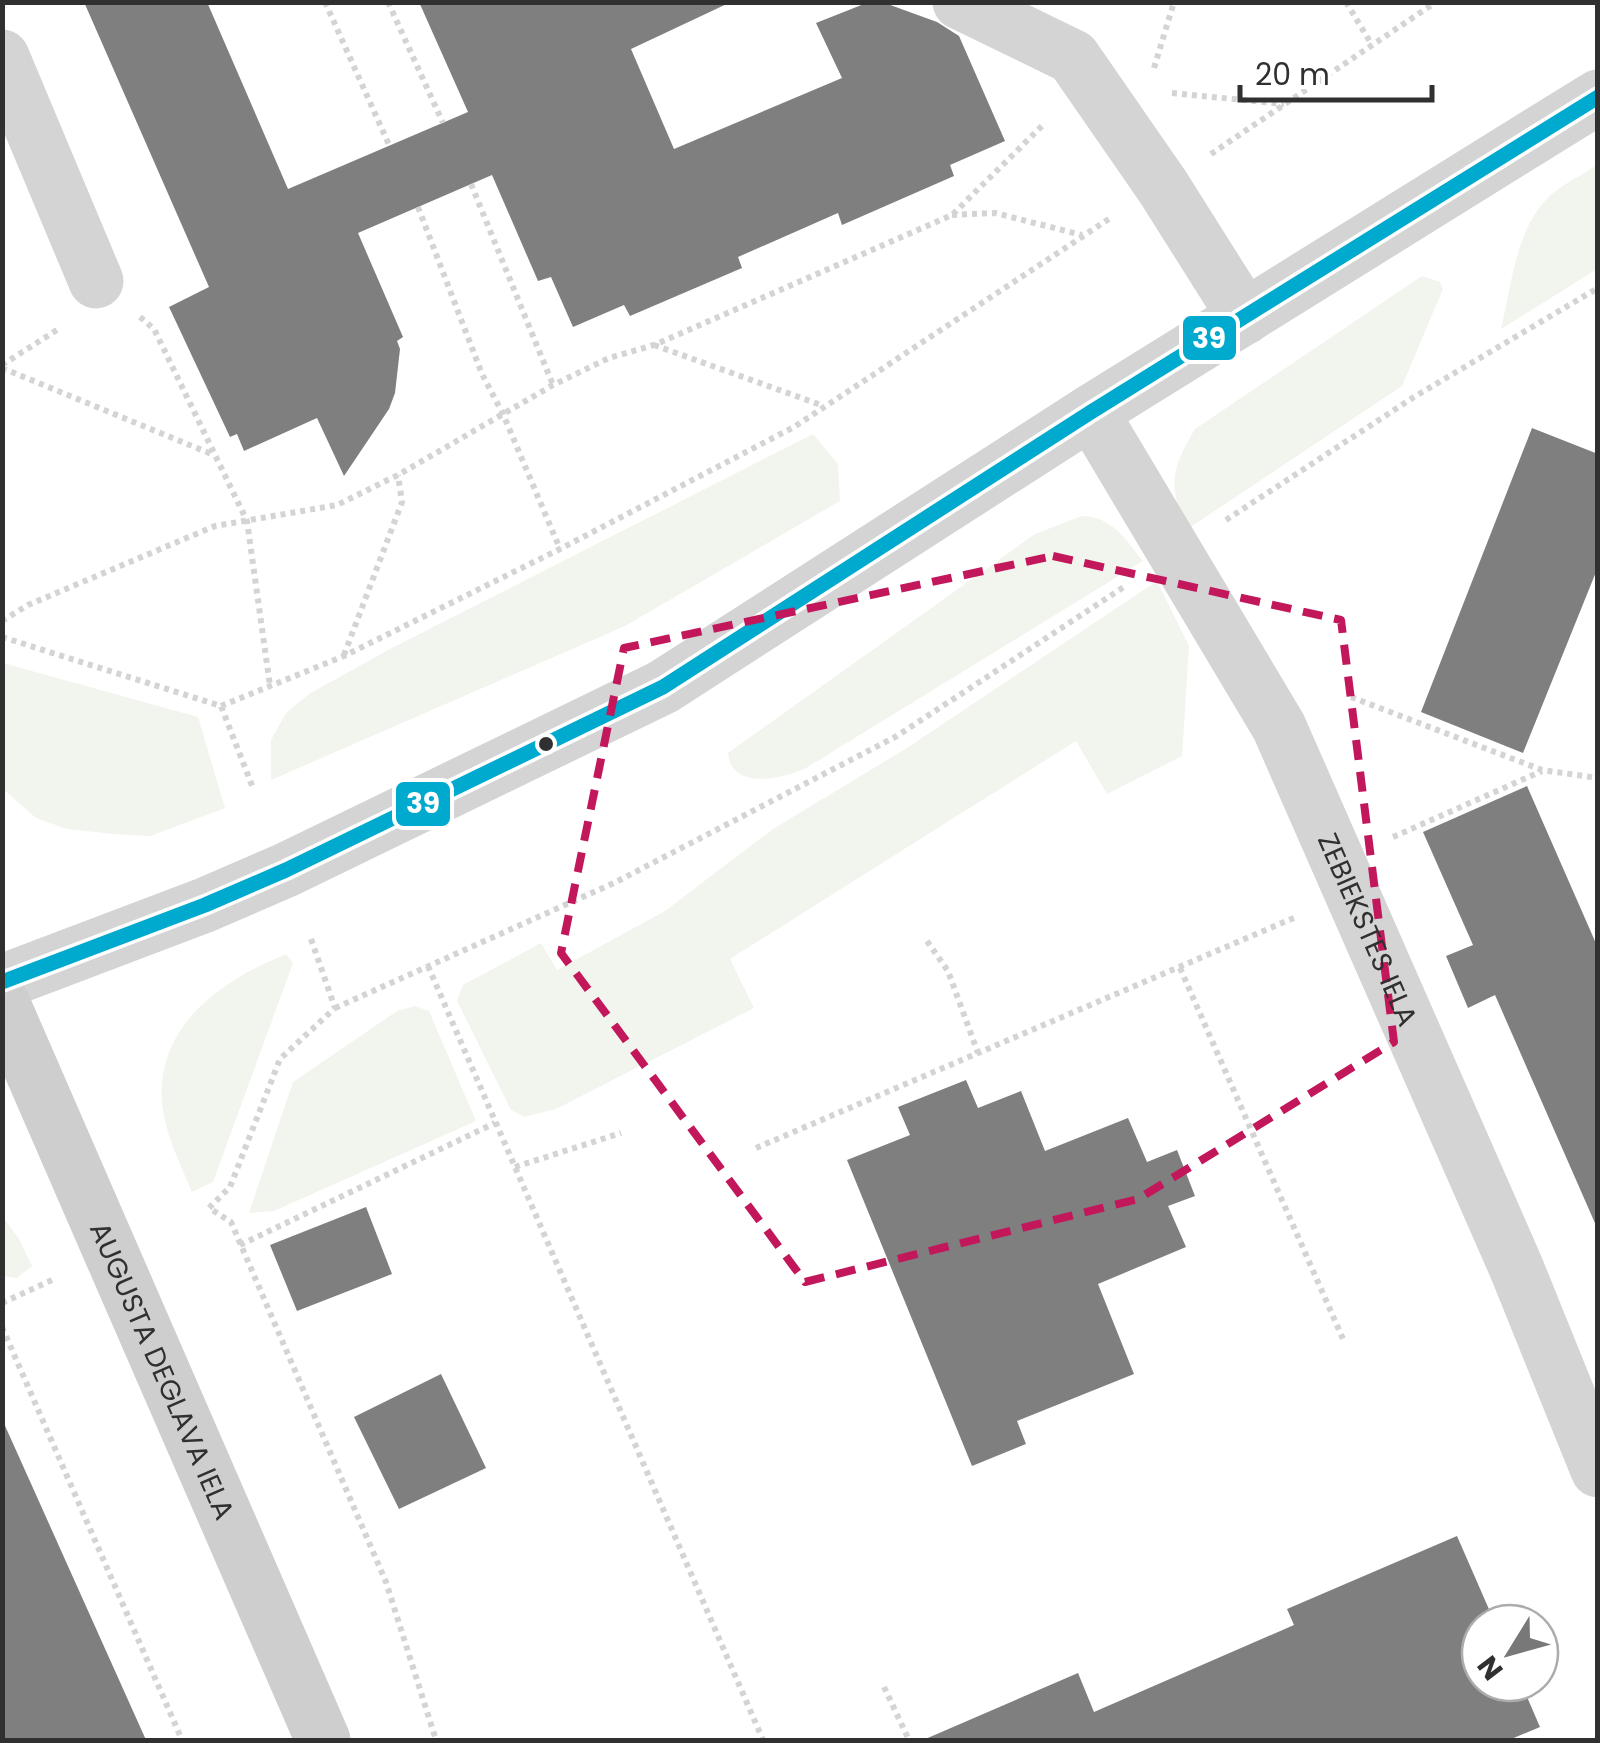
<svg xmlns="http://www.w3.org/2000/svg" width="1600" height="1743" viewBox="0 0 1600 1743" font-family="Poppins,sans-serif">
<style>
.green{fill:#f2f5ed}
.building{fill:#7f7f7f}
.lines{fill:none;stroke-linecap:round;stroke-linejoin:round}
.path{stroke:#d4d4d4;stroke-width:6;stroke-dasharray:5 5;stroke-linecap:butt}
.minor{stroke:#d4d4d4;stroke-width:55}
.tertiary{stroke:#d4d4d4;stroke-width:55}
.secondary{stroke:#cecece;stroke-width:55}
.bus-1-casing{stroke:#fff;stroke-width:22}
.bus-1{stroke:#00a9ce;stroke-width:15}
.marked{fill:none;stroke:#c2185b;stroke-width:8;stroke-dasharray:20 12;stroke-linejoin:round}
.bus-dot{fill:#303030;stroke:#fff;stroke-width:4}
.labels{text-anchor:middle;stroke-width:10;stroke-linejoin:round;paint-order:stroke}
.street-label{font-size:28px;fill:#303030;stroke:#fff}
.line-badge{stroke:#fff;stroke-width:4}
.badge-label{font-size:28px;text-anchor:middle;font-weight:bold;fill:#fff}
</style>
<rect width="100%" height="100%" fill="#fff"/>
<!-- green -->
<path class="green" d="M 1597,165 L 1597,269 L 1501,329 C 1511,288 1515,234 1545,201 C 1559,185 1580,177 1597,165 Z
M 1422,276 L 1440,282 L 1443,289 L 1402,386 L 1189,528 C 1166,489 1172,466 1195,429 Z
M 813,434 L 838,464 L 840,501 L 625,626 L 271,780 L 271,740 L 286,713 L 309,694 L 388,650 Z
M 1082,516 C 1113,517 1125,539 1143,561 L 806,768 C 783,779 731,791 728,753 L 1035,534 Z
M 1157,581 L 1189,646 L 1182,756 L 1107,794 L 1076,741 L 730,959 L 754,1008 L 556,1109 L 524,1117 L 511,1110 L 457,1001 L 463,985 L 541,943 L 557,970 L 665,911 L 773,829 L 907,748 Z
M 3,663 L 198,717 L 225,808 L 150,836 L 114,834 L 67,829 L 36,818 L 3,789 Z
M 286,954 L 293,963 L 213,1182 L 192,1192 C 181,1165 165,1134 162,1104 C 156,1025 221,981 286,954 Z
M 415,1006 L 429,1011 L 476,1121 L 274,1211 L 249,1213 L 293,1082 L 397,1011 Z
M 3,1217 L 19,1239 L 32,1266 L 17,1278 L 3,1276 Z"/>
<!-- building -->
<path class="building" d="M 84,2 L 207,2 L 288,189 L 468,112 L 419,2 L 731,2 L 631,49 L 674,149 L 842,78 L 816,23 L 869,2 L 882,2 L 937,22 L 959,36 L 1005,141 L 950,165 L 954,176 L 842,225 L 838,213 L 738,257 L 742,268 L 630,316 L 624,305 L 573,327 L 551,277 L 538,281 L 492,175 L 358,233 L 403,337 L 397,341 L 400,349 L 395,393 L 389,409 L 344,476 L 317,418 L 244,451 L 237,434 L 230,437 L 169,307 L 209,287 Z
M 1532,428 L 1598,454 L 1598,567 L 1523,753 L 1421,712 Z
M 1527,786 L 1598,948 L 1598,1230 L 1495,995 L 1468,1008 L 1446,956 L 1473,945 L 1423,832 Z
M 966,1080 L 978,1108 L 1021,1091 L 1045,1151 L 1128,1118 L 1147,1162 L 1177,1150 L 1195,1196 L 1168,1206 L 1186,1247 L 1098,1284 L 1134,1374 L 1017,1421 L 1026,1444 L 972,1466 L 847,1160 L 910,1135 L 898,1107 Z
M 366,1207 L 392,1274 L 297,1311 L 270,1245 Z
M 441,1374 L 486,1468 L 399,1509 L 354,1417 Z
M 2,1419 L 146,1740 L 2,1740 Z
M 1457,1536 L 1495,1623 L 1480,1623 L 1480,1683 L 1521,1683 L 1540,1727 L 1509,1740 L 923,1740 L 1078,1673 L 1094,1712 L 1294,1625 L 1287,1609 Z"/>
<g class="lines">
<!-- path -->
<path class="path" d="M 325,2 L 390,147
M 388,2 L 443,123
M 1346,2 L 1372,45
M 1154,68 L 1174,2
M 1172,93 L 1284,104
M 1211,154 L 1436,2
M 471,184 L 553,385
M 418,207 L 482,374 L 503,414 L 560,549
M 952,215 L 995,213 L 1082,235
M 140,317 L 154,329 L 247,521 L 270,686
M 654,345 L 821,405
M 2,365 L 60,328
M 2,368 L 214,455
M 1226,520 L 1414,397 L 1598,288
M 2,621 L 28,605 L 215,526 L 337,505 L 398,475 L 553,385 L 609,358 L 654,345 L 952,215 L 1045,123
M 2,637 L 221,706 L 253,788
M 344,655 L 402,502 L 398,475
M 1351,697 L 1542,770 L 1598,778
M 221,706 L 344,656 L 560,549 L 794,427 L 1112,217
M 1393,837 L 1542,771
M 311,939 L 335,1008 L 280,1059 L 230,1187 L 209,1208 L 231,1222 L 386,1582 L 436,1740
M 927,941 L 948,971 L 978,1053
M 428,966 L 763,1740
M 1180,968 L 1343,1339
M 335,1008 L 614,883 L 897,736 L 1127,585
M 756,1148 L 1296,917
M 515,1167 L 621,1133
M 240,1245 L 495,1123
M 2,1303 L 52,1280
M 2,1327 L 182,1740
M 884,1687 L 909,1740"/>
<!-- minor -->
<g class="minor">
<path d="M 960,2 L 1073,57 L 1163,187 L 1245,317"/>
<path d="M 2,57 L 96,281"/>
<path id="s1" d="M 1091,412 L 1279,727 L 1516,1267 L 1598,1470"/>
</g>
<!-- tertiary -->
<path class="tertiary" d="M 2,982 L 205,905 L 286,870 L 663,687 L 1091,412 L 1598,97"/>
<!-- secondary -->
<path class="secondary" id="s2" d="M 2,1002 L 323,1740"/>
<defs>
<path id="bus-1" d="M 2,982 L 205,905 L 286,870 L 663,687 L 1091,412 L 1598,97"/>
</defs>
<!-- bus-1 casing -->
<use href="#bus-1" class="bus-1-casing"/>
<!-- bus-1 -->
<use href="#bus-1" class="bus-1"/>
</g>
<!-- marked area -->
<path class="marked" d="M 1053,556 L 1341,620 L 1394,1042 L 1138,1199 L 805,1282 L 561,953 L 624,648 Z"/>
<!-- markers -->
<circle class="bus-dot" cx="546" cy="744" r="9"/>
<g class="labels">
<!-- street labels -->
<g class="street-label">
<text dy="10" stroke="none"><textPath href="#s1" startOffset="588">ZEBIEKSTES IELA</textPath></text>
<text dy="10" stroke="none"><textPath href="#s2" startOffset="402">AUGUSTA DEGLAVA IELA</textPath></text>
</g>
</g>
<g class="line-badge">
<rect x="1181" y="314" width="57" height="48" rx="10" fill="#00a9ce"/>
<rect x="394" y="780" width="58" height="48" rx="10" fill="#00a9ce"/>
</g>
<g class="badge-label">
<text x="1209" y="348">39</text>
<text x="423" y="813">39</text>
</g>
<!-- border -->
<rect width="1600" height="1743" fill="none" stroke="#303030" stroke-width="10"/>
<!-- north arrow -->
<g transform="translate(1510 1653) rotate(233)"><circle r="48" fill="#ffffff" stroke="#acacac" stroke-width="2.5"/>
<path d="M0-8L18 38L0 25L-18 38Z" fill="#787878"/>
<text y="-15" font-size="28" font-weight="bold" text-anchor="middle" fill="#303030">N</text>
</g>
<!-- scale -->
<path d="M1240 85v15h192v-15" fill="none" stroke="#303030" stroke-width="5"/>
<text x="1255" y="85" font-size="30" fill="#303030" stroke="#ffffff" stroke-width="8" paint-order="stroke">20 m</text>
</svg>
